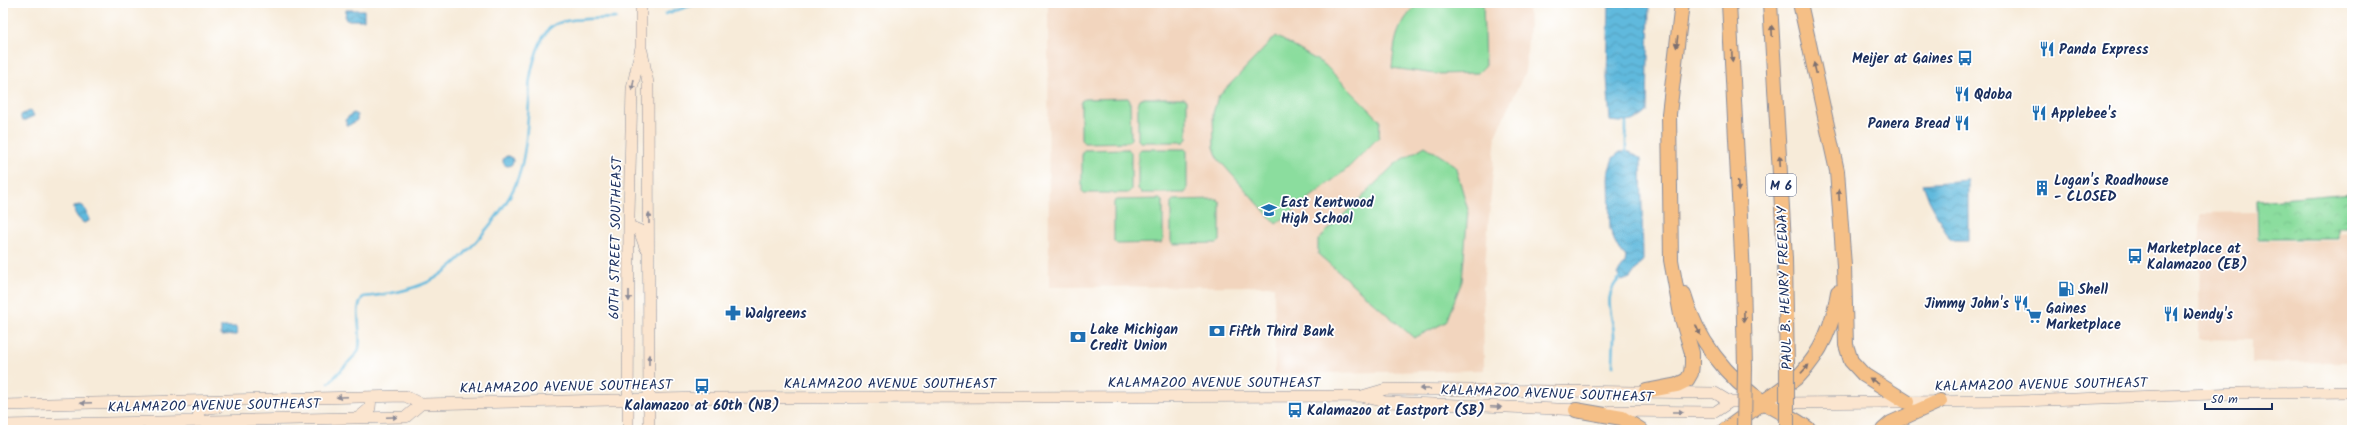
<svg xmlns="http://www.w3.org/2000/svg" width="2355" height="433" viewBox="0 0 2355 433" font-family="Kalam,sans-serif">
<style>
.built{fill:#f2d5be}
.park{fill:url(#park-crowns);stroke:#53867e}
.garden{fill:#8bdd9e;stroke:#53867e}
.water{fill:url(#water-waves);stroke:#3e749e}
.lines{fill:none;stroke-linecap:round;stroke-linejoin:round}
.stream{stroke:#60b9dd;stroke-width:2.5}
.secondary-casing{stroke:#898d9c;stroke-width:12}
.highway-casing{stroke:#898d9c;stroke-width:16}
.secondary{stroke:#fbe5cf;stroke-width:11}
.highway{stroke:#f5bf86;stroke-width:14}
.highway-bridge-casing{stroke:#898d9c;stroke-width:16;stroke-linecap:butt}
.highway-bridge{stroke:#f5bf86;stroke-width:14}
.oneway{fill:#7d7070}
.oneway2{fill:#8b8a96}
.labels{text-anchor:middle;stroke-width:3.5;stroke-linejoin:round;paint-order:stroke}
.shield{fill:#fff;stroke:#5f6d8e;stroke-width:1}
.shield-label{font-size:13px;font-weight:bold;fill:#1b2f5e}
.poi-label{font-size:14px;font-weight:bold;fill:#1b2f5e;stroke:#fff;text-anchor:start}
.street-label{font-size:14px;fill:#1b2f5e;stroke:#fff}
</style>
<defs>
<pattern id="park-crowns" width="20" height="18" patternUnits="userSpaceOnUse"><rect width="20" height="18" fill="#8bdd9e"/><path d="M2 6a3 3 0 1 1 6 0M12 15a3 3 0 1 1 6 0" fill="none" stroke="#77be8a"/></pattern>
<pattern id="water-waves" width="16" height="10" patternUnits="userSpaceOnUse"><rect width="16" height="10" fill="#60b9dd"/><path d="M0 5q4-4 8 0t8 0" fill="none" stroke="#4e97b6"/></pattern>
</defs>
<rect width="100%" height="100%" fill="#fff"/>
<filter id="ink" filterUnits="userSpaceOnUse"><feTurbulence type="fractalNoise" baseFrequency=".025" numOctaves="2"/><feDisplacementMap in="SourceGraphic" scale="8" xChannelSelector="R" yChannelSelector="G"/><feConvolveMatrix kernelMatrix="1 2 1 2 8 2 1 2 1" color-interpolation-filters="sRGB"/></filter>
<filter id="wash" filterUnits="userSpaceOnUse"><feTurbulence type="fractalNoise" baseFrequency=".012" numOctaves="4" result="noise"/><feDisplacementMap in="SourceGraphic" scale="16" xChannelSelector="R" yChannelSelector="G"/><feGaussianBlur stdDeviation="0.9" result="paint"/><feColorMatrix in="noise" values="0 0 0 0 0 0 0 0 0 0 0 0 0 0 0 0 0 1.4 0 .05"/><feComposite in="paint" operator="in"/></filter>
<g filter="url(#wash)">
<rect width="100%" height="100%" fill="#f7ebd9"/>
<!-- built -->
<path class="built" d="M 1048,3 L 1528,3 L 1529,28 L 1525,72 L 1496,134 L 1483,288 L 1484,370 L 1275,374 L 1274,286 L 1049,287 Z
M 2256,212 L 2257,241 L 2339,241 L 2339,234 L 2352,233 L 2352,362 L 2252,363 L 2252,340 L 2199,339 L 2200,213 Z"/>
<!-- park -->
<path class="park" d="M 2352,193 L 2352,228 L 2338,228 L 2338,239 L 2258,239 L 2257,201 Z"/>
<!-- garden -->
<path class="garden" d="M 1418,3 L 1483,3 L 1485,66 L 1478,73 L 1435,74 L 1392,68 C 1395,37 1396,27 1418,3 Z
M 1276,36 L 1325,65 L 1380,120 L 1379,137 L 1347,169 L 1276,224 L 1218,159 L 1214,147 L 1213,113 L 1218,97 Z
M 1128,98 L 1130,101 L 1131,139 L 1128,142 L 1084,143 L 1081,140 L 1081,101 L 1084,99 Z
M 1140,98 L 1184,98 L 1187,100 L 1187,139 L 1184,142 L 1140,142 L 1138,140 L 1138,101 Z
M 1425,146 L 1455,165 L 1468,210 L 1462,281 L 1446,322 L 1414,338 L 1318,254 L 1318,240 L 1395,164 Z
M 1128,149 L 1131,152 L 1131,190 L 1128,193 L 1084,193 L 1082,191 L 1082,152 L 1084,150 Z
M 1141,149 L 1185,149 L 1187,151 L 1187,190 L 1185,193 L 1141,193 L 1138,190 L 1138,152 Z
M 1160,199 L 1163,202 L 1163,240 L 1161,243 L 1117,244 L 1114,241 L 1114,202 L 1117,200 Z
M 1217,199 L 1220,202 L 1220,241 L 1217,243 L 1173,244 L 1171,241 L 1171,202 L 1173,200 Z"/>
<!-- water -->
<path class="water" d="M 1609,3 L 1649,3 L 1647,112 C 1635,123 1625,123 1610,121 L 1607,77 Z
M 346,10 L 364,10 L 364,20 L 346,20 L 345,18 Z
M 31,110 L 34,116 L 23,121 L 21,119 L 21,115 Z
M 353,113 L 357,115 L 357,120 L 348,126 L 345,120 Z
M 1620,152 L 1630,152 L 1641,159 L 1643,260 L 1630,278 L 1622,281 L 1617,274 L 1625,263 L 1626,257 L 1616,245 L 1610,229 L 1609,170 L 1613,158 Z
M503 161a5 5 0 1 1 10 0a5 5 0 1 1-10 0Z
M 1968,180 L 1968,240 L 1950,240 L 1929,200 L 1923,184 Z
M 80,205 L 83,206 L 89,217 L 89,221 L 84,223 C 79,220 73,213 74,206 Z
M 221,327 L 236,327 L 238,333 L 236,335 L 221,336 Z"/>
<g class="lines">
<!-- stream -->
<path class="stream" d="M 665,14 L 699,3
M 1626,123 L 1626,152
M 1613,366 C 1613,355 1614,344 1614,334 C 1612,312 1602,296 1620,278
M 329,383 L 358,352 C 364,335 352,311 363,297 C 385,295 408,291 428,282 C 458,268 508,209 518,178 C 526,155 527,128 529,103 C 530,95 528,87 530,79 C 532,65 540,35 551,27 C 562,17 601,19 616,18"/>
</g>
</g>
<g filter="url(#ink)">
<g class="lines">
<defs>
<path id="secondary" d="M 642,51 L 648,83 L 649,430
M 629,226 L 639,230 L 645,247
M 1362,396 L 1386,389 L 1715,393 L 1730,402 L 1736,402
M 1779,403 L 2019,401 L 2240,393 L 2352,392
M 3,405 L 405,396 L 421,404 L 708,398 L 1360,396 L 1386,402 L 1583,410
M 1610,411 L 1715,412 L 1730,402
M 358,418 L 370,408 L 371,397
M 197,421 L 200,409 L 218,407
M 3,425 L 406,417 L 421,404
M 628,430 L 629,215 L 632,89 L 641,47 L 641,3"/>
<path id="highway" d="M 1729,3 L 1743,275 L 1745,368
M 1770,3 L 1785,259 L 1787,368
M 1800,3 L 1837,171 L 1844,266 L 1846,345 L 1851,361 L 1864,375 L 1907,402
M 1684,294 C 1696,338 1726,378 1765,403 C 1780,412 1796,419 1810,430
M 1646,391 L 1677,385 L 1687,380 L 1691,373 L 1692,364 L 1692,353 L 1681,315 L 1671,260 L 1669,114 L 1682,3
M 1576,410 L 1622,418 L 1641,430
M 1725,430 L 1799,376 C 1822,352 1833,325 1838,292
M 1883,430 L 1891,423 L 1940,401"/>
</defs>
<!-- secondary casing -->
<use href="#secondary" class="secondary-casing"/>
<!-- highway casing -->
<use href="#highway" class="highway-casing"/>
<!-- secondary -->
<use href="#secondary" class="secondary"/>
<!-- highway -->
<use href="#highway" class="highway"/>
<defs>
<path id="highway-bridge" d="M 1744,430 L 1745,368
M 1787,430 L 1787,368"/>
</defs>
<!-- highway-bridge casing -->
<use href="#highway-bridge" class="highway-bridge-casing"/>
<!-- highway-bridge -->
<use href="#highway-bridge" class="highway-bridge"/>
</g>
<!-- one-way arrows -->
<defs><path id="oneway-solid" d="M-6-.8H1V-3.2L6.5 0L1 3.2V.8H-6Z"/></defs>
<g class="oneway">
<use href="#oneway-solid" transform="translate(1772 31) rotate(-93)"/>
<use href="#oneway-solid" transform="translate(1677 42) rotate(97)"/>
<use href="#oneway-solid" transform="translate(1732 56) rotate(87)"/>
<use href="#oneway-solid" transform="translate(1815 68) rotate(-103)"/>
<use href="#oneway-solid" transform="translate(1780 161) rotate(-93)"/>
<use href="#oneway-solid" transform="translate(1738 186) rotate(87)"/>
<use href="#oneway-solid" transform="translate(1839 195) rotate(-93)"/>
<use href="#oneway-solid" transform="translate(1744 316) rotate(89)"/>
<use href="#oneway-solid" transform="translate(1698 330) rotate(66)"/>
<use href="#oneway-solid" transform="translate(1805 369) rotate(-47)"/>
<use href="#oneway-solid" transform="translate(1874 381) rotate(-148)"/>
</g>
<g class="oneway2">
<use href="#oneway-solid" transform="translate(633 85) rotate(99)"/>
<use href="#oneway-solid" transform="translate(649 218) rotate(-90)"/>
<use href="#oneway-solid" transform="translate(629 296) rotate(90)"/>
<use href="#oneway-solid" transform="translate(649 360) rotate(-90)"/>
<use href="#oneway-solid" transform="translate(1425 389) rotate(180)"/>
<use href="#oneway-solid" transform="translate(342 397) rotate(178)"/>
<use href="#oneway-solid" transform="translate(86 403) rotate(178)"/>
<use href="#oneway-solid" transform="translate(1496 407) rotate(2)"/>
<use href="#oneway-solid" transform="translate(1678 412)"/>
<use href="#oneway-solid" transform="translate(392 417) rotate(-2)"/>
</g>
</g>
<!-- icons -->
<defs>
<symbol id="restaurant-bare" viewBox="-9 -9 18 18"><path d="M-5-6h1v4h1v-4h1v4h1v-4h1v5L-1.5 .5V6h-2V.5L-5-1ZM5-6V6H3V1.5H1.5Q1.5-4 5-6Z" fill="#1f6fb2" stroke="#fff" stroke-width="2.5" paint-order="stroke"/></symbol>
<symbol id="bus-bare" viewBox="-9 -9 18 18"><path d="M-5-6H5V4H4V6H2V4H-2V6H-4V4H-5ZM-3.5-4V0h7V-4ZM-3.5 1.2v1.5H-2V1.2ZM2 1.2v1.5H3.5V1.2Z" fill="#1f6fb2" stroke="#fff" stroke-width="2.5" paint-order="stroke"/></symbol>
<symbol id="building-bare" viewBox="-9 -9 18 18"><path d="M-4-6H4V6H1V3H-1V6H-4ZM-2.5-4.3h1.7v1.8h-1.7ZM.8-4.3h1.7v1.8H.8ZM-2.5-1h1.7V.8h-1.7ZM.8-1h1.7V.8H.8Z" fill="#1f6fb2" stroke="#fff" stroke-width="2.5" paint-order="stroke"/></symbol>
<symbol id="school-bare" viewBox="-9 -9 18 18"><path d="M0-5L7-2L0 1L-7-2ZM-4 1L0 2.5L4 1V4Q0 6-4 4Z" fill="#1f6fb2" stroke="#fff" stroke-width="2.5" paint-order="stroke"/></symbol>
<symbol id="fuel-bare" viewBox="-9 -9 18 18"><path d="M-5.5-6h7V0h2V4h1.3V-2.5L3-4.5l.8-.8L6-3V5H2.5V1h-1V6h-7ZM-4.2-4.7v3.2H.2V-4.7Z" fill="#1f6fb2" stroke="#fff" stroke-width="2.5" paint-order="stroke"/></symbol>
<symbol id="pharmacy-bare" viewBox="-9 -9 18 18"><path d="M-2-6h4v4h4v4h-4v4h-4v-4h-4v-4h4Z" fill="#1f6fb2" stroke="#fff" stroke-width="2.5" paint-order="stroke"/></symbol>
<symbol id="supermarket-bare" viewBox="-9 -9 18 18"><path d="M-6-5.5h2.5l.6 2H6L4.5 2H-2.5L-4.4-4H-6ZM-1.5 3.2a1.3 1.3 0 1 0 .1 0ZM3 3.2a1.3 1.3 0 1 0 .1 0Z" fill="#1f6fb2" stroke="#fff" stroke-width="2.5" paint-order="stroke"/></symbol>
<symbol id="bank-bare" viewBox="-9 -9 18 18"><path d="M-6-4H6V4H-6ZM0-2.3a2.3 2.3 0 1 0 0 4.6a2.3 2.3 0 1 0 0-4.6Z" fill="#1f6fb2" stroke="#fff" stroke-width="2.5" paint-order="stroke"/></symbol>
</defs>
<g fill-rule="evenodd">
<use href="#restaurant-bare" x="2036" y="38" width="22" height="22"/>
<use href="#bus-bare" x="1954" y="47" width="22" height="22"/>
<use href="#restaurant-bare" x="1951" y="83" width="22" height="22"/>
<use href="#restaurant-bare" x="2028" y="102" width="22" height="22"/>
<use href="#restaurant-bare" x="1951" y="112" width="22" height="22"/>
<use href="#building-bare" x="2031" y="177" width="22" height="22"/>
<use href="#school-bare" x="1258" y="199" width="22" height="22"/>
<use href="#bus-bare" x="2124" y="245" width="22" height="22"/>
<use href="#fuel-bare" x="2055" y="278" width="22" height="22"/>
<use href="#restaurant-bare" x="2010" y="292" width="22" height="22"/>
<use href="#pharmacy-bare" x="722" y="302" width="22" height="22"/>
<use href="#restaurant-bare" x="2160" y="303" width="22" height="22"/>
<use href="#supermarket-bare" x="2023" y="305" width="22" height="22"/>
<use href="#bank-bare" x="1206" y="320" width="22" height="22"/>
<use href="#bank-bare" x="1067" y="326" width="22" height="22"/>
<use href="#bus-bare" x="691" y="375" width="22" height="22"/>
<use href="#bus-bare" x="1284" y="399" width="22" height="22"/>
</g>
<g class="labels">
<!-- shield labels -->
<rect class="shield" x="1766" y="174" width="30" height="22" rx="3"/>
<g class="shield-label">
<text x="1781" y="190">M 6</text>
</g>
<!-- poi labels -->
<g class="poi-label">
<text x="2059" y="54">Panda Express</text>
<text x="1953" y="63" text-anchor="end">Meijer at Gaines</text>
<text x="1974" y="99">Qdoba</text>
<text x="2051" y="118">Applebee's</text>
<text x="1950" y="128" text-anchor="end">Panera Bread</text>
<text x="2054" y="185">Logan's Roadhouse<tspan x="2054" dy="16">- CLOSED</tspan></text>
<text x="1281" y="207">East Kentwood<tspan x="1281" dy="16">High School</tspan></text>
<text x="2147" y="253">Marketplace at<tspan x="2147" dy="16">Kalamazoo (EB)</tspan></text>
<text x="2078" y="294">Shell</text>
<text x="2009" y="308" text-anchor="end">Jimmy John's</text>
<text x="2046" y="313">Gaines<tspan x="2046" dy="16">Marketplace</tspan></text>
<text x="745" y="318">Walgreens</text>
<text x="2183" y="319">Wendy's</text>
<text x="1090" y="334">Lake Michigan<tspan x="1090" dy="16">Credit Union</tspan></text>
<text x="1229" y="336">Fifth Third Bank</text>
<text x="702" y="410" text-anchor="middle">Kalamazoo at 60th (NB)</text>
<text x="1307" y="415">Kalamazoo at Eastport (SB)</text>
</g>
<!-- street labels -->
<g class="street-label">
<text transform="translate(615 238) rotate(-89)" y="5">60TH STREET SOUTHEAST</text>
<text transform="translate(1784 288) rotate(-92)" y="5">PAUL B. HENRY FREEWAY</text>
<text x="1214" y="387">KALAMAZOO AVENUE SOUTHEAST</text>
<text x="890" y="388">KALAMAZOO AVENUE SOUTHEAST</text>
<text transform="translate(2041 384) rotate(-1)" y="5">KALAMAZOO AVENUE SOUTHEAST</text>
<text transform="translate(566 386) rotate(-1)" y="5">KALAMAZOO AVENUE SOUTHEAST</text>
<text transform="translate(1547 393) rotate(2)" y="5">KALAMAZOO AVENUE SOUTHEAST</text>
<text transform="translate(214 405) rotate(-1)" y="5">KALAMAZOO AVENUE SOUTHEAST</text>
</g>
</g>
<!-- margin -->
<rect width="2355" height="433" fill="none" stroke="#fff" stroke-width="16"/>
<!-- scale -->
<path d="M2205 403v6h67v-6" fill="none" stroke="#1b2f5e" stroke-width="2"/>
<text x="2211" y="403" font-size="12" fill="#1b2f5e" stroke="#ffffff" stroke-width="3" paint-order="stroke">50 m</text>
</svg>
